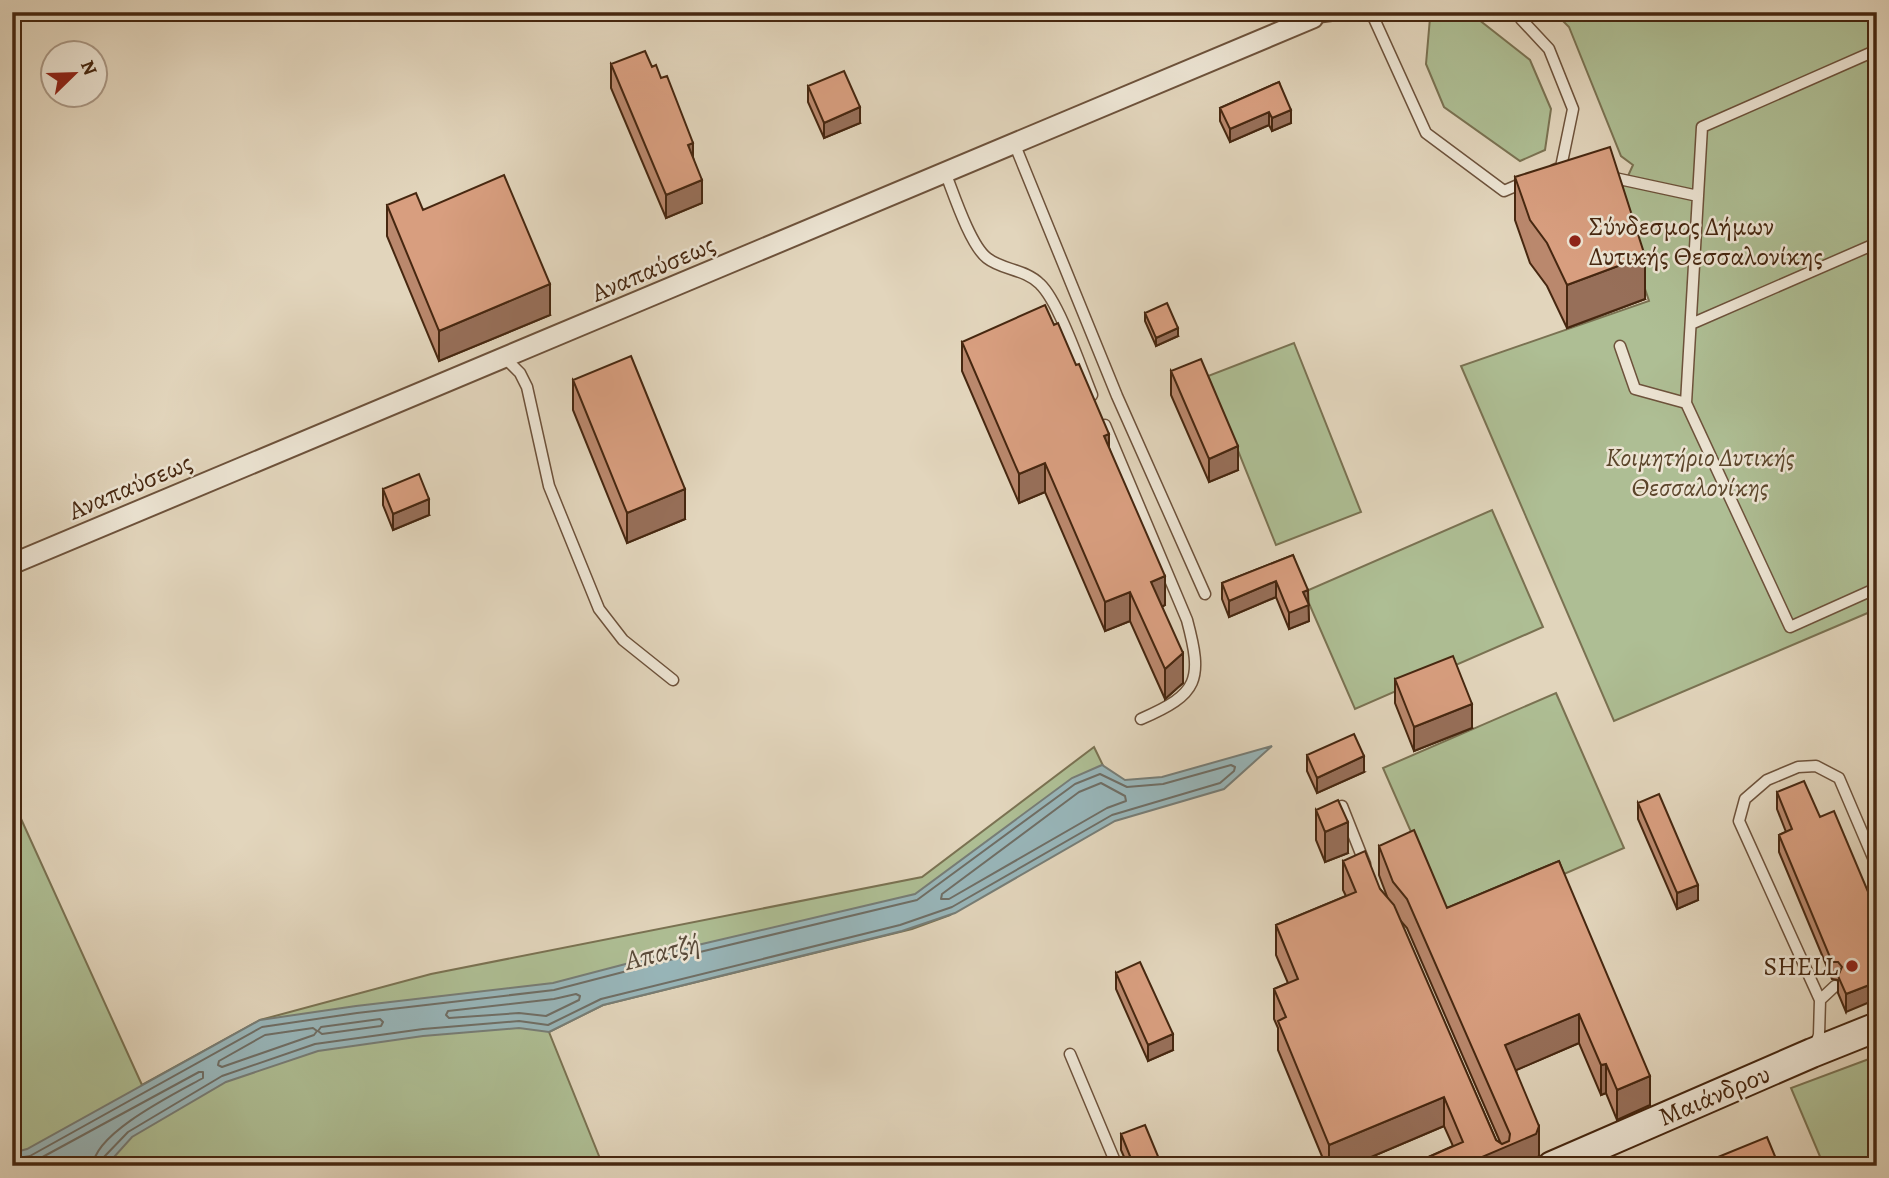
<svg xmlns="http://www.w3.org/2000/svg" width="1889" height="1178" viewBox="0 0 1889 1178" font-family="Alegreya,serif">
<style>
.green{fill:#aebe94;stroke:#7a7252;stroke-width:2}
.water{fill:#98b6ba;stroke:#777d76;stroke-width:2}
.lines{fill:none;stroke-linecap:round;stroke-linejoin:round}
.shore{stroke:#6f6e65;stroke-width:2}
.service-casing{stroke:#6d523b;stroke-width:13}
.minor-casing{stroke:#6d523b;stroke-width:23}
.secondary-casing{stroke:#462710;stroke-width:32}
.service{stroke:#ece4d3;stroke-width:10}
.minor{stroke:#ece4d3;stroke-width:19}
.secondary{stroke:#ece4d3;stroke-width:28}
.wall{fill:#ba886d;stroke:#462710;stroke-width:2;fill-rule:evenodd}
.shaded-wall{fill:#976f59;stroke:#462710;stroke-width:2}
.building{fill:#d89e7f;stroke:#462710;stroke-width:2}
.poi-dot{fill:#8f2418;stroke:#ece4d3;stroke-width:2.5}
.labels{text-anchor:middle;stroke-width:5;stroke-linejoin:round;paint-order:stroke}
.poi-label{font-size:26px;fill:#462710;stroke:#ece4d3;text-anchor:start}
.street-label{font-size:26px;fill:#462710;stroke:#ece4d3}
.park-label{font-size:26px;font-style:italic;fill:#5b452a;stroke:#ece4d3}
.water-label{font-size:28px;font-style:italic;fill:#5a4b3a;stroke:#ece4d3}
</style>
<rect width="100%" height="100%" fill="#e2d5bc"/>
<filter id="stains"><feTurbulence type="fractalNoise" baseFrequency=".00286" numOctaves="4"/><feColorMatrix values="0 0 0 0 .2 0 0 0 0 .09 0 0 0 0 .02 0 0 0 .5 -.17"/></filter>
<radialGradient id="worn" r=".72"><stop offset=".6" stop-color="#630" stop-opacity="0"/><stop offset="1" stop-color="#630" stop-opacity=".3"/></radialGradient>
<!-- green -->
<path class="green" d="M 1442,12 L 1469,12 L 1530,60 L 1551,109 L 1545,150 L 1520,161 L 1444,107 L 1426,64 L 1430,18 Z
M 1554,12 L 1877,12 L 1877,609 L 1614,721 L 1461,366 L 1649,301 L 1616,202 L 1633,165 L 1621,156 L 1569,27 Z
M 1294,343 L 1361,512 L 1276,545 L 1208,376 Z
M 1492,510 L 1543,627 L 1355,709 L 1304,592 Z
M 1556,693 L 1624,848 L 1451,923 L 1383,768 Z
M 1094,747 L 1113,786 L 950,915 L 912,929 L 603,1005 L 549,1032 L 603,1166 L 12,1166 L 12,799 L 142,1085 L 260,1020 L 431,974 L 922,877 Z
M 1877,1056 L 1877,1166 L 1824,1166 L 1791,1088 Z"/>
<!-- water -->
<path class="water" d="M 1272,746 L 1224,789 L 1115,821 L 955,913 L 902,931 L 603,1005 L 549,1032 L 519,1028 L 423,1036 L 318,1051 L 226,1082 L 132,1137 L 106,1166 L 12,1166 L 12,1153 L 27,1149 L 260,1020 L 356,1006 L 553,983 L 702,944 L 915,894 L 1072,778 L 1102,765 L 1125,780 L 1162,777 Z"/>
<g class="lines">
<!-- shore -->
<path class="shore" d="M 1101,783 L 1125,796 L 1126,801 L 1107,808 L 949,899 L 941,899 L 942,894 L 1079,792 Z
M 576,994 L 580,996 L 579,1000 L 546,1016 L 519,1013 L 449,1018 L 446,1015 L 448,1011 L 554,999 Z
M 380,1019 L 383,1022 L 381,1026 L 322,1034 L 318,1031 L 321,1027 Z
M 313,1028 L 317,1031 L 314,1035 L 222,1067 L 218,1065 L 219,1061 L 265,1035 Z
M 12,1159 L 30,1156 L 262,1027 L 357,1013 L 554,990 L 704,951 L 917,900 L 1075,784 L 1100,774 L 1127,787 L 1163,784 L 1231,765 L 1235,767 L 1234,771 L 1220,783 L 1112,815 L 952,907 L 900,925 L 601,999 L 548,1025 L 519,1021 L 423,1029 L 315,1044 L 222,1076 L 128,1132 L 103,1158 L 101,1166
M 26,1166 L 199,1072 L 203,1072 L 203,1078 C 176,1093 94,1133 93,1166"/>
<defs>
<path id="service" d="M 1371,12 L 1426,133 L 1504,191 L 1527,181
M 1518,12 L 1521,19 L 1549,49 L 1573,109 L 1561,167 L 1554,170
M 1313,18 L 1358,12
M 1877,50 L 1702,127 L 1686,403 L 1790,627 L 1877,588
M 1014,143 L 1117,396 L 1205,594
M 945,172 C 953,192 970,245 987,258 C 1002,270 1025,269 1040,284 C 1059,302 1081,368 1092,395
M 1610,177 L 1698,196
M 1691,324 L 1877,243
M 1620,346 L 1635,389 L 1686,403
M 505,358 L 520,373 L 527,387 L 549,486 L 599,609 L 623,640 L 673,680
M 1105,425 L 1187,620 C 1203,680 1199,694 1141,719
M 1342,806 L 1365,864
M 1820,1000 L 1835,986
M 1814,1048 L 1819,1035 L 1820,1000 L 1739,821 L 1745,799 L 1767,780 L 1798,767 L 1816,766 L 1839,778 L 1877,867
M 1070,1054 L 1117,1166"/>
<path id="minor" d="M 12,564 L 1313,18"/>
<path id="secondary" d="M 1552,1166 L 1812,1053 L 1877,1027"/>
</defs>
<!-- service casing -->
<use href="#service" class="service-casing"/>
<!-- minor casing -->
<use href="#minor" class="minor-casing"/>
<!-- secondary casing -->
<use href="#secondary" class="secondary-casing"/>
<!-- service -->
<use href="#service" class="service"/>
<!-- minor -->
<use href="#minor" class="minor"/>
<!-- secondary -->
<use href="#secondary" class="secondary"/>
</g>
<!-- wall -->
<path class="wall" d="M 611,64 L 693,157 L 702,203 L 666,218 L 611,88 Z
M 1279,82 L 1291,123 L 1272,131 L 1269,125 L 1230,142 L 1220,121 L 1220,108 Z
M 808,86 L 860,123 L 824,138 L 808,102 Z
M 1515,177 L 1645,299 L 1567,328 L 1547,286 L 1530,263 L 1515,220 Z
M 387,205 L 423,210 L 550,315 L 439,361 L 387,236 Z
M 1145,313 L 1178,336 L 1156,346 L 1145,321 Z
M 962,342 L 1109,448 L 1165,605 L 1162,607 L 1183,683 L 1165,699 L 1130,621 L 1105,631 L 1045,492 L 1019,503 L 962,371 Z
M 1171,371 L 1238,470 L 1209,482 L 1171,395 Z
M 573,380 L 685,519 L 627,543 L 573,410 Z
M 383,489 L 429,515 L 393,530 L 383,505 Z
M 1293,555 L 1308,603 L 1309,621 L 1289,629 L 1276,597 L 1229,617 L 1222,599 L 1222,583 Z
M 1395,679 L 1472,728 L 1414,751 L 1395,703 Z
M 1307,755 L 1364,772 L 1317,793 L 1307,771 Z
M 1777,792 L 1820,817 L 1877,913 L 1846,1012 L 1838,993 L 1838,980 L 1832,979 L 1779,852 L 1779,835 L 1786,832 L 1777,809 Z
M 1638,803 L 1698,900 L 1677,909 L 1638,819 Z
M 1316,810 L 1348,853 L 1325,862 L 1316,840 Z
M 1379,846 L 1447,908 L 1559,861 L 1650,1105 L 1617,1120 L 1606,1093 L 1601,1095 L 1579,1043 L 1516,1070 L 1539,1155 L 1536,1164 L 1531,1166 L 1424,1166 L 1424,1159 L 1453,1146 L 1444,1126 L 1350,1166 L 1326,1166 L 1278,1050 L 1278,1028 L 1274,1019 L 1274,989 L 1288,983 L 1276,955 L 1276,925 L 1346,896 L 1343,890 L 1343,861 L 1380,889 L 1388,899 L 1379,875 ZM 1399,919 L 1407,928 L 1501,1144 L 1496,1140 Z
M 1116,973 L 1173,1050 L 1148,1061 L 1116,989 Z
M 1121,1134 L 1162,1166 L 1128,1166 L 1121,1150 Z"/>
<!-- shaded-wall -->
<path class="shaded-wall" d="M 860,107 L 860,123 L 824,138 L 824,123 Z
M 1291,110 L 1291,123 L 1272,131 L 1272,118 Z
M 1269,112 L 1269,125 L 1230,142 L 1230,129 Z
M 693,143 L 693,166 L 688,145 Z
M 702,180 L 702,203 L 666,218 L 666,195 Z
M 1645,256 L 1645,299 L 1567,328 L 1567,285 Z
M 550,284 L 550,315 L 439,361 L 439,331 Z
M 1178,328 L 1178,336 L 1156,346 L 1156,338 Z
M 1109,434 L 1109,463 L 1104,436 Z
M 1238,446 L 1238,470 L 1209,482 L 1209,459 Z
M 1045,463 L 1045,492 L 1019,503 L 1019,474 Z
M 685,489 L 685,519 L 627,543 L 627,513 Z
M 429,499 L 429,515 L 393,530 L 393,514 Z
M 1165,576 L 1165,605 L 1151,612 L 1151,582 Z
M 1276,581 L 1276,597 L 1229,617 L 1229,601 Z
M 1308,590 L 1309,621 L 1289,629 L 1289,613 L 1303,592 Z
M 1130,592 L 1130,621 L 1105,631 L 1105,602 Z
M 1183,653 L 1183,683 L 1165,699 L 1165,669 Z
M 1472,704 L 1472,728 L 1414,751 L 1414,727 Z
M 1364,756 L 1364,772 L 1317,793 L 1317,778 Z
M 1348,822 L 1348,853 L 1325,862 L 1325,832 Z
M 1698,885 L 1698,900 L 1677,909 L 1677,893 Z
M 1877,982 L 1877,999 L 1846,1012 L 1846,994 Z
M 1579,1014 L 1579,1043 L 1505,1075 L 1505,1045 Z
M 1173,1034 L 1173,1050 L 1148,1061 L 1148,1045 Z
M 1606,1064 L 1606,1093 L 1601,1095 L 1601,1065 Z
M 1650,1076 L 1650,1105 L 1617,1120 L 1617,1090 Z
M 1444,1097 L 1444,1126 L 1350,1166 L 1329,1166 L 1329,1145 Z
M 1539,1126 L 1539,1155 L 1536,1164 L 1531,1166 L 1461,1166 Z"/>
<!-- building -->
<path class="building" d="M 645,51 L 652,67 L 656,65 L 661,78 L 667,76 L 693,143 L 688,145 L 702,180 L 666,195 L 611,64 Z
M 844,71 L 860,107 L 824,123 L 808,86 Z
M 1279,82 L 1291,110 L 1272,118 L 1269,112 L 1230,129 L 1220,108 Z
M 1610,147 L 1645,256 L 1567,285 L 1547,243 L 1530,220 L 1515,177 Z
M 504,175 L 550,284 L 439,331 L 387,205 L 416,193 L 423,210 Z
M 1167,303 L 1178,328 L 1156,338 L 1145,313 Z
M 1045,305 L 1054,325 L 1058,323 L 1076,365 L 1079,364 L 1109,434 L 1104,436 L 1165,576 L 1151,582 L 1183,653 L 1165,669 L 1130,592 L 1105,602 L 1045,463 L 1019,474 L 962,342 Z
M 631,356 L 685,489 L 627,513 L 573,380 Z
M 1201,359 L 1238,446 L 1209,459 L 1171,371 Z
M 419,474 L 429,499 L 393,514 L 383,489 Z
M 1293,555 L 1308,590 L 1303,592 L 1309,605 L 1289,613 L 1276,581 L 1229,601 L 1222,583 Z
M 1453,656 L 1472,704 L 1414,727 L 1395,679 Z
M 1354,734 L 1364,756 L 1317,778 L 1307,755 Z
M 1804,781 L 1820,817 L 1834,811 L 1877,913 L 1877,982 L 1846,994 L 1838,976 L 1842,967 L 1838,962 L 1832,962 L 1779,835 L 1792,829 L 1777,792 Z
M 1659,794 L 1698,885 L 1677,893 L 1638,803 Z
M 1338,800 L 1348,822 L 1325,832 L 1316,810 Z
M 1414,830 L 1447,908 L 1559,861 L 1650,1076 L 1617,1090 L 1606,1064 L 1601,1065 L 1579,1014 L 1505,1045 L 1539,1126 L 1536,1134 L 1461,1166 L 1427,1166 L 1424,1159 L 1463,1142 L 1444,1097 L 1329,1145 L 1278,1021 L 1286,1017 L 1274,989 L 1298,979 L 1276,925 L 1356,892 L 1343,861 L 1365,851 L 1380,889 L 1394,905 L 1496,1140 L 1502,1144 L 1509,1141 L 1510,1134 L 1407,899 L 1393,882 L 1379,846 Z
M 1140,962 L 1173,1034 L 1148,1045 L 1116,973 Z
M 1145,1125 L 1162,1166 L 1134,1166 L 1121,1134 Z
M 1767,1137 L 1779,1166 L 1696,1166 Z
M 648,1161 L 650,1166 L 638,1166 Z"/>
<!-- markers -->
<g class="poi-dot">
<circle cx="1575" cy="241" r="7"/>
<circle cx="1852" cy="966" r="7"/>
</g>
<g class="labels">
<!-- poi labels -->
<g class="poi-label">
<text x="1589" y="235">Σύνδεσμος Δήμων<tspan x="1589" dy="30">Δυτικής Θεσσαλονίκης</tspan></text>
<text x="1838" y="975" text-anchor="end">SHELL</text>
</g>
<!-- street labels -->
<g class="street-label">
<text transform="translate(653 268) rotate(-23)" y="9">Αναπαύσεως</text>
<text transform="translate(130 486) rotate(-23)" y="9">Αναπαύσεως</text>
<text transform="translate(1714 1095) rotate(-23)" y="9">Μαιάνδρου</text>
</g>
<!-- park labels -->
<g class="park-label">
<text x="1700" y="466">Κοιμητήριο Δυτικής<tspan x="1700" dy="30">Θεσσαλονίκης</tspan></text>
</g>
<!-- water labels -->
<g class="water-label">
<text transform="translate(662 951) rotate(-14)" y="10">Απατζή</text>
</g>
</g>
<!-- margin -->
<rect width="1889" height="1178" fill="none" stroke="#e2d5bc" stroke-width="42"/>
<rect x="14" y="14" width="1861" height="1150" fill="none" stroke="#462710" stroke-width="3.5"/>
<rect x="21" y="21" width="1847" height="1136" fill="none" stroke="#462710" stroke-width="2"/>
<!-- north arrow -->
<g transform="translate(74 74) rotate(67)"><circle r="33" fill="#ece4d3" stroke="#aa9885" stroke-width="2"/>
<path d="M0-5L12 26L0 18L-12 26Z" fill="#8f2418"/>
<text y="-10" font-size="19" font-weight="bold" text-anchor="middle" fill="#462710">N</text>
</g>
<rect width="100%" height="100%" filter="url(#stains)"/>
<rect width="100%" height="100%" fill="url(#worn)"/>
</svg>
